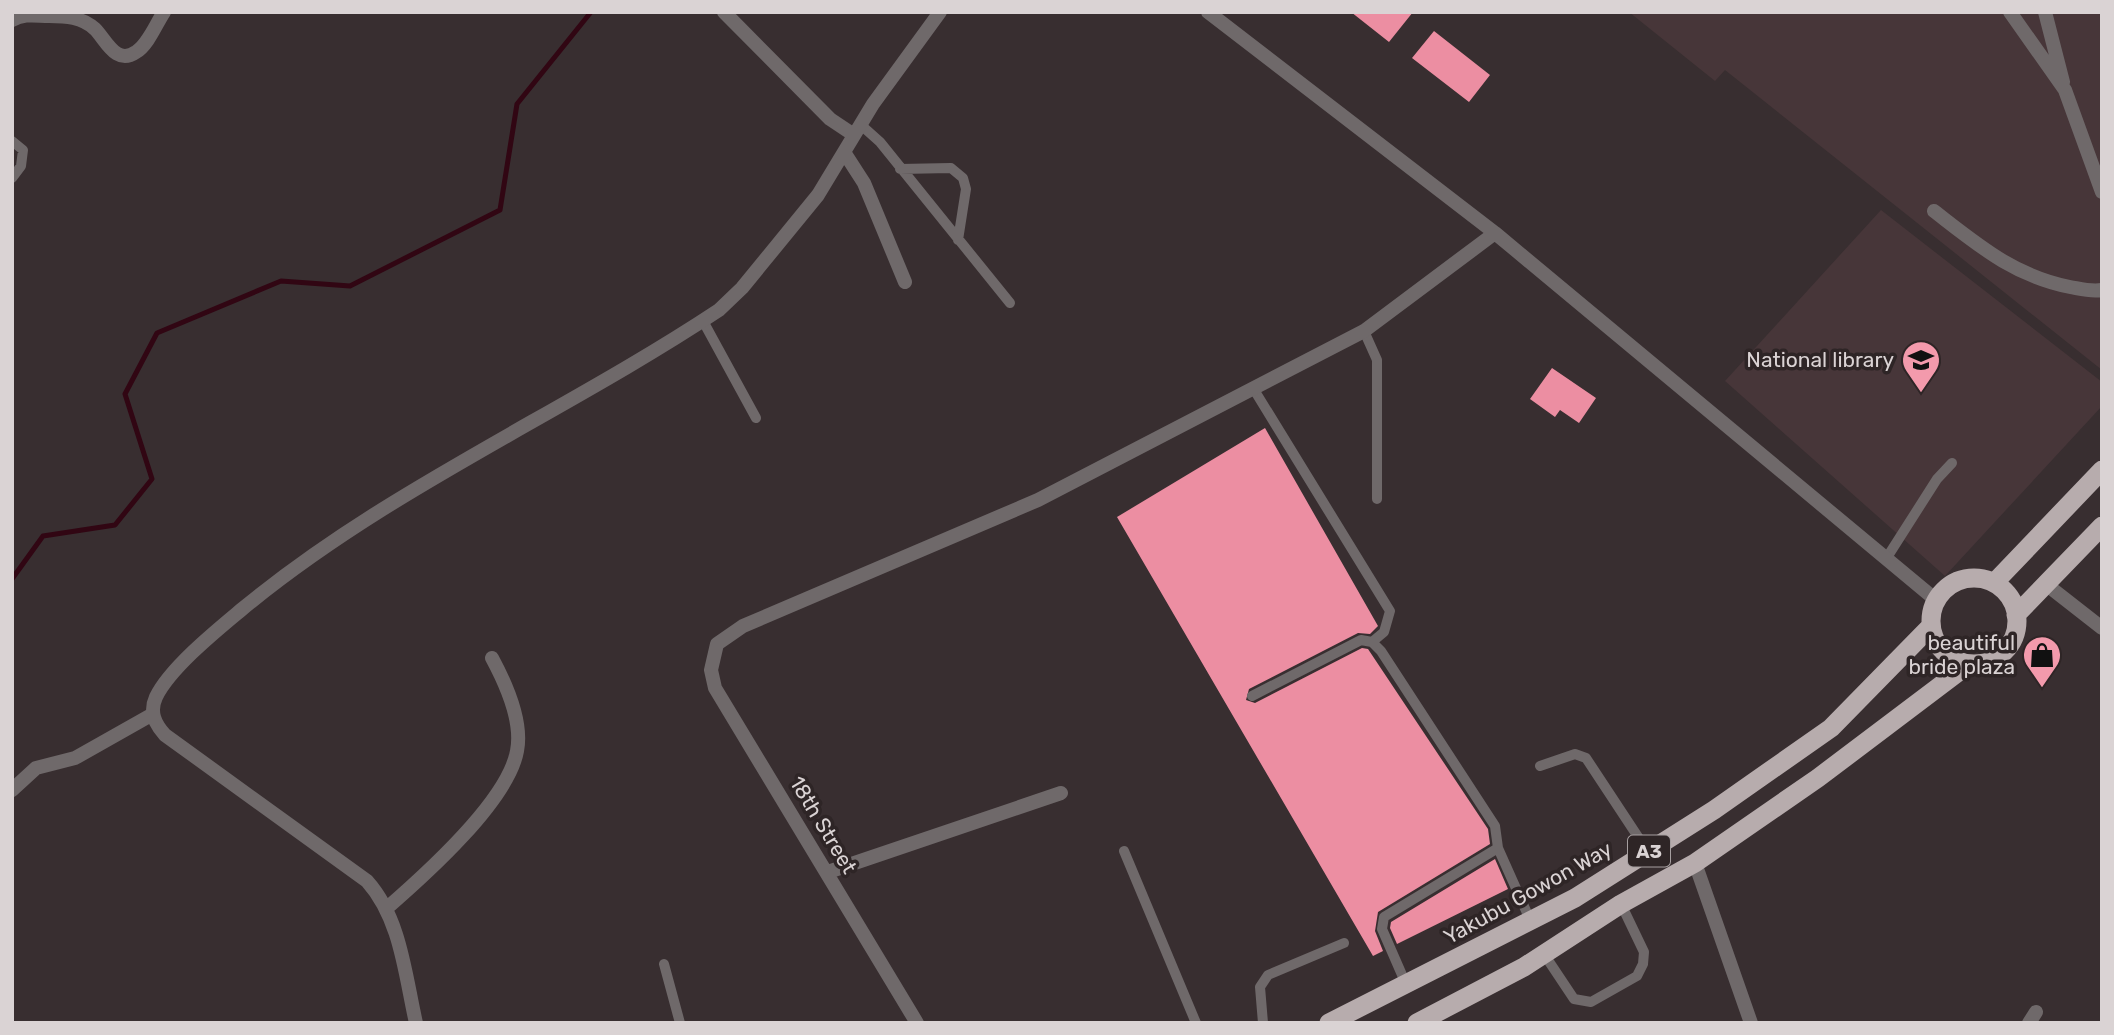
<svg xmlns="http://www.w3.org/2000/svg" width="2114" height="1035" viewBox="0 0 2114 1035" font-family="Rubik,sans-serif">
<style>
.built{fill:#473639}
.lines{fill:none;stroke-linecap:round;stroke-linejoin:round}
.stream{stroke:#310613;stroke-width:5}
.building{fill:#ec8ea2}
.service{stroke:#6f696a;stroke-width:10}
.minor{stroke:#6f696a;stroke-width:14}
.trunk{stroke:#b7acad;stroke-width:19}
.labels{text-anchor:middle;stroke-width:7;stroke-linejoin:round;paint-order:stroke}
.shield{fill:#2e2526;stroke:#a69fa0;stroke-width:2}
.shield-label{font-size:19px;font-weight:bold;fill:#dad3d4}
.poi-label{font-size:21px;fill:#dad3d4;stroke:#2e2526;text-anchor:end}
.street-label{font-size:21px;fill:#dad3d4;stroke:#2e2526}
</style>
<rect width="100%" height="100%" fill="#382e30"/>
<!-- built -->
<path class="built" d="M 1629,12 L 2102,12 L 2102,370 L 1725,70 L 1715,81 Z
M 1881,210 L 2102,382 L 2102,406 L 1945,576 L 1725,381 Z"/>
<g class="lines">
<!-- stream -->
<path class="stream" d="M 12,579 L 43,536 L 115,525 L 152,479 L 125,394 L 157,333 L 281,281 L 350,286 L 500,210 L 517,104 L 591,12"/>
</g>
<!-- building -->
<path class="building" d="M 1351,12 L 1413,12 L 1389,42 Z
M 1434,31 L 1490,75 L 1469,102 L 1412,58 Z
M 1552,368 L 1596,398 L 1579,423 L 1560,410 L 1555,417 L 1530,399 Z
M 1265,428 L 1378,626 L 1370,634 L 1358,633 L 1249,689 L 1246,700 L 1255,703 L 1362,648 L 1368,649 L 1488,829 L 1490,844 L 1378,912 L 1375,931 L 1383,951 L 1373,956 L 1117,517 Z
M 1495,859 L 1508,889 L 1397,944 L 1390,928 L 1391,922 Z"/>
<g class="lines">
<!-- service -->
<path class="service" d="M 861,125 L 880,142 L 1010,303
M 12,141 L 23,150 L 21,166 L 12,178
M 900,169 L 951,168 L 963,178 L 966,189 L 958,240
M 703,321 L 756,418
M 1364,331 L 1377,360 L 1377,499
M 1253,388 L 1390,611 L 1384,632 L 1372,642
M 1886,559 L 1937,479 L 1952,463
M 1252,696 L 1361,640 L 1372,642 L 1381,651 L 1495,826 L 1498,848 L 1531,922
M 1540,766 L 1575,754 L 1586,758 L 1648,852
M 1124,851 L 1196,1023
M 1544,954 L 1574,999 L 1591,1002 L 1637,976 L 1643,964 L 1644,952 L 1621,904
M 664,964 L 680,1023
M 1406,984 L 1382,929 L 1384,917 L 1498,848
M 1263,1023 L 1260,987 L 1268,975 L 1344,943"/>
<!-- minor -->
<path class="minor" d="M 724,12 L 830,119 L 854,135
M 1208,12 L 1495,233 L 1936,600
M 2010,12 L 2065,90 L 2102,192
M 2045,12 L 2063,82
M 12,20 C 25,13 36,16 49,16 C 66,16 82,17 95,29 C 106,40 116,66 136,52 C 148,45 156,24 164,12
M 844,152 L 864,183 L 905,282
M 1934,211 C 1978,245 2014,276 2070,287 C 2081,289 2091,292 2102,290
M 2047,585 L 2102,628
M 12,790 L 36,768 L 75,758 L 153,714
M 1695,863 L 1751,1023
M 828,872 L 1061,793
M 387,908 C 425,875 508,801 517,751 C 523,721 506,684 492,658
M 416,1023 C 405,975 401,919 367,881 L 165,735 C 155,724 149,712 156,697 C 170,668 217,630 241,610 C 387,489 562,414 719,310 L 742,288 L 818,195 L 873,104 L 940,12
M 917,1023 L 715,688 L 711,670 L 717,644 L 743,626 L 1038,500 L 1364,331 L 1495,233
M 2029,1023 L 2036,1012"/>
<!-- trunk -->
<path class="trunk" d="M1931 621a43 43 0 1 1 86 0a43 43 0 1 1-86 0Z
M 1994,583 L 2102,470
M 2016,615 L 2102,526
M 1329,1023 L 1575,898 L 1714,810 L 1831,728 L 1931,626
M 1417,1023 L 1524,967 L 1621,904 L 1695,863 L 1818,778 L 1969,664"/>
</g>
<!-- icons -->
<defs>
<symbol id="school-pin" viewBox="-11 -11 22 30"><path d="M0 17L-7.5 6A9.5 9.5 0 1 1 7.5 6Z" fill="#f39aac" stroke="#2e2526"/><path d="M0-5L7-2L0 1L-7-2ZM-4 1L0 2.5L4 1V4Q0 6-4 4Z" fill="#111"/></symbol>
<symbol id="shop-pin" viewBox="-11 -11 22 30"><path d="M0 17L-7.5 6A9.5 9.5 0 1 1 7.5 6Z" fill="#f39aac" stroke="#2e2526"/><path d="M-5-2.5h2.3a2.7 3.5 0 0 1 5.4 0H5L5.5 6h-11ZM-1.5-2.5h3a1.5 2.3 0 0 0-3 0Z" fill="#111"/></symbol>
</defs>
<g fill-rule="evenodd">
<use href="#school-pin" x="1899" y="338" width="44" height="60"/>
<use href="#shop-pin" x="2020" y="633" width="44" height="60"/>
</g>
<g class="labels">
<!-- shield labels -->
<rect class="shield" x="1628" y="835.5" width="42" height="31" rx="5"/>
<g class="shield-label">
<text x="1649" y="858">A3</text>
</g>
<!-- poi labels -->
<g class="poi-label">
<text x="1894" y="367">National library</text>
<text x="2015" y="650">beautiful<tspan x="2015" dy="24">bride plaza</tspan></text>
</g>
<!-- street labels -->
<g class="street-label">
<text transform="translate(823 825) rotate(59)" y="7">18th Street</text>
<text transform="translate(1528 893) rotate(-29)" y="7">Yakubu Gowon Way</text>
</g>
</g>
<!-- border -->
<rect width="2114" height="1035" fill="none" stroke="#dad3d4" stroke-width="28"/>
</svg>
